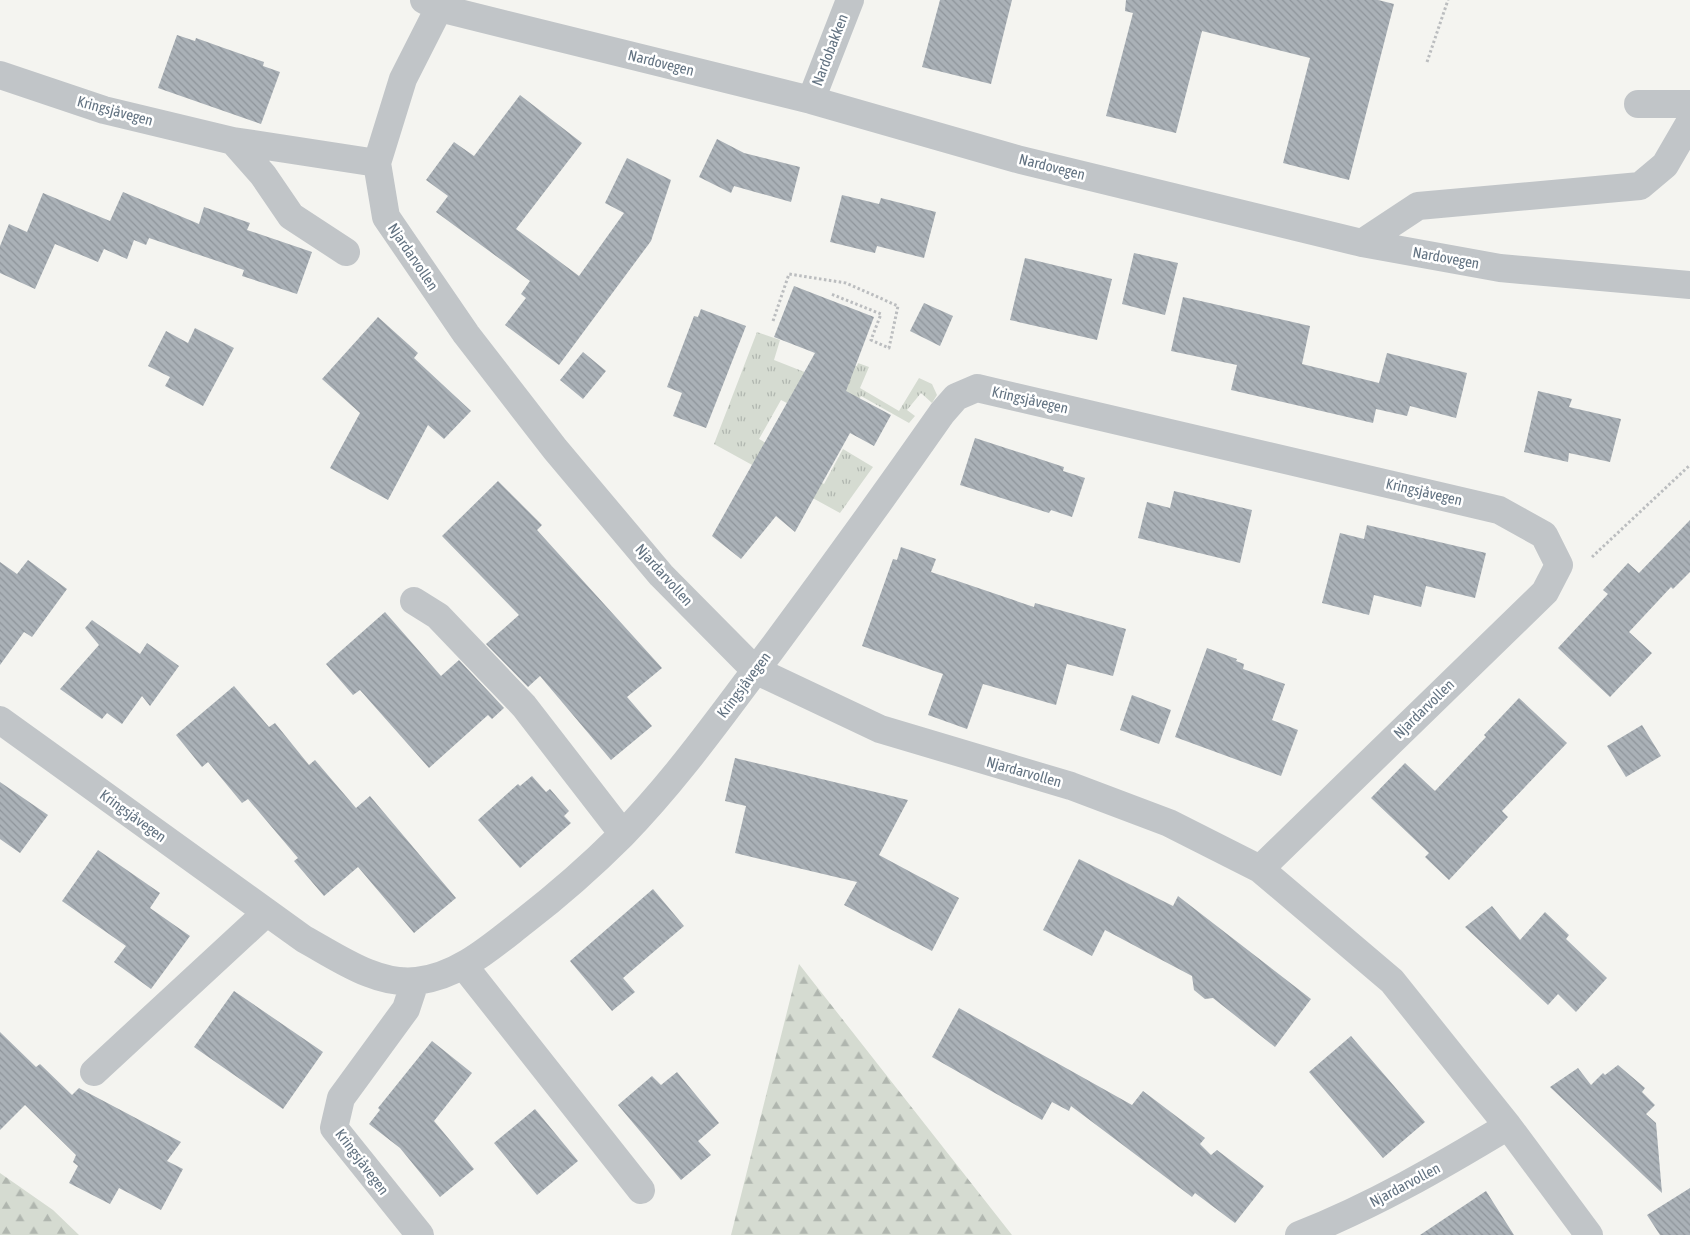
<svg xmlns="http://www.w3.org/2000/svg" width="1690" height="1235" viewBox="0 0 1690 1235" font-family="'Asap Condensed',sans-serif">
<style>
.grass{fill:url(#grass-tufts)}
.forest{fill:url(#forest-firs)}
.building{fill:url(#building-back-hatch)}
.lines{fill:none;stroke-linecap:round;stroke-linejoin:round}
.path{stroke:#bbbdbf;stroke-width:3;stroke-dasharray:2.5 2.5;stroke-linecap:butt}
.minor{stroke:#c1c5c8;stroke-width:28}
.labels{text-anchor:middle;stroke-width:5;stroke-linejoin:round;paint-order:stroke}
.street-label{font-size:15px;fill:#637382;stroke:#fff}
</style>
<defs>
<pattern id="grass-tufts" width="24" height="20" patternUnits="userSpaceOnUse" patternTransform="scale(1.25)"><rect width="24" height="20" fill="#d5dbd1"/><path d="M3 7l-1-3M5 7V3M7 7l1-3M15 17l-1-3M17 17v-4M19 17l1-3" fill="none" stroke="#b0b6af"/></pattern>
<pattern id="forest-firs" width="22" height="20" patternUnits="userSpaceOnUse" patternTransform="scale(1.25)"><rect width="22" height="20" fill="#d5dbd1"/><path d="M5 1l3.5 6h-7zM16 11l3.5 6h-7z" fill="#b0b6af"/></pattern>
<pattern id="building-back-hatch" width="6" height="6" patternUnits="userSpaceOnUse" patternTransform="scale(1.25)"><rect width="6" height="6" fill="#aab1b7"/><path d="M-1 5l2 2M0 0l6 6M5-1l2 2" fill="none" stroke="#8e949a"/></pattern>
</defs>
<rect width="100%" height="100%" fill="#f4f4f0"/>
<!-- grass -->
<path class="grass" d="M 757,332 L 780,340 L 774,360 L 840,386 L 848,364 L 857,366 L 858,363 L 869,367 L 860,388 L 899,411 L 919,378 L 932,384 L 937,395 L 932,403 L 921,393 L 907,410 L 915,416 L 909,423 L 861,396 L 854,408 L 806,413 L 781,400 L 759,439 L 796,460 L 793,467 L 824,484 L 843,449 L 873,467 L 840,513 L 714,444 Z"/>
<!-- forest -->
<path class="forest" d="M 799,964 L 1012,1235 L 731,1235 Z
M 0,1173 L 53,1210 L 79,1235 L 0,1235 Z"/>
<!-- building -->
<path class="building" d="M 940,0 L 1012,0 L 991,84 L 922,67 Z
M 1126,0 L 1378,0 L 1394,4 L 1349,180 L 1283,163 L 1310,58 L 1202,31 L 1176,133 L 1106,116 L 1133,13 L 1125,11 Z
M 177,35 L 195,41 L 196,38 L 221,47 L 264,62 L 263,66 L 280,72 L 261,124 L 158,88 Z
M 520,95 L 582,143 L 516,229 L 579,276 L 624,213 L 605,203 L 627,158 L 671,180 L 651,241 L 559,365 L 505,325 L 526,298 L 521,294 L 530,281 L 436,212 L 448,196 L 426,180 L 454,142 L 474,156 Z
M 717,139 L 744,153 L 800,167 L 791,202 L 734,186 L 731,193 L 699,177 Z
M 123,192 L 199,224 L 204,207 L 250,223 L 247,230 L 312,252 L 297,294 L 242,276 L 244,270 L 149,238 L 146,245 L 134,240 L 127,259 L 104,249 L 98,262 L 55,244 L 35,289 L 0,273 L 0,246 L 9,224 L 27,232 L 43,193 L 110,221 Z
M 842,195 L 879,204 L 881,198 L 936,212 L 924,258 L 877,246 L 875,253 L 830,242 Z
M 1134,253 L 1178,263 L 1165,315 L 1122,304 Z
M 1025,258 L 1112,279 L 1097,340 L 1010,320 Z
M 794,286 L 874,317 L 846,391 L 891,415 L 874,446 L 850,433 L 795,532 L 776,516 L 741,559 L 712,536 L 815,353 L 774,337 Z
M 1183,297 L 1310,326 L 1302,364 L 1379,383 L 1387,353 L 1467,373 L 1456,418 L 1410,406 L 1407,416 L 1376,409 L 1373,423 L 1231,390 L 1237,365 L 1171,351 Z
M 924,303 L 953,316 L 940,346 L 910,331 Z
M 701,309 L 746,326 L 706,428 L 673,416 L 682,393 L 667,387 L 694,316 L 698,317 Z
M 378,317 L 418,353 L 414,358 L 471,411 L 444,439 L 428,425 L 388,500 L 330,468 L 360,413 L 322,379 Z
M 195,328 L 234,348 L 203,406 L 165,386 L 170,377 L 148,366 L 166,331 L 188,343 Z
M 583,352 L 606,371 L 583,399 L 560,380 Z
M 1538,391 L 1572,399 L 1569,407 L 1621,419 L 1610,462 L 1569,453 L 1568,462 L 1524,452 Z
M 975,438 L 1064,467 L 1063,471 L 1085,478 L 1072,517 L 1051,510 L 1049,513 L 960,485 Z
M 498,481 L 542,525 L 537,530 L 662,668 L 627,697 L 652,726 L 611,760 L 540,676 L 528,687 L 486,644 L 519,615 L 442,536 Z
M 1174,491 L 1252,510 L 1240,563 L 1138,538 L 1147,502 L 1170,508 Z
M 1690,520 L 1690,572 L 1673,589 L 1671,587 L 1629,632 L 1652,653 L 1610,697 L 1558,648 L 1608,594 L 1603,590 L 1628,563 L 1639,573 Z
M 1367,525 L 1486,553 L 1475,598 L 1426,586 L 1421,607 L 1374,595 L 1369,615 L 1322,603 L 1340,533 L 1364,539 Z
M 901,547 L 936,559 L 931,572 L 1034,607 L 1035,603 L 1126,629 L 1113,676 L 1067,664 L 1056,705 L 983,684 L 967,729 L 928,715 L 943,674 L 862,646 L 893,559 L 897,560 Z
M 28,560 L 67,589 L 32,637 L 24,632 L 0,665 L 0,562 L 17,574 Z
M 385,612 L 441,676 L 459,660 L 504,708 L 492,719 L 488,715 L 429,768 L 360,690 L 353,695 L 326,664 Z
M 92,620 L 140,654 L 147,643 L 179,666 L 150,706 L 142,696 L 122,724 L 107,713 L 102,719 L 60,689 L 99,645 L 85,628 Z
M 1207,648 L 1237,659 L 1236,661 L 1244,664 L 1243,669 L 1285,684 L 1272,720 L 1298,730 L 1281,776 L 1175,737 Z
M 234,686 L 269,727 L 275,723 L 309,765 L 315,760 L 356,808 L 370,796 L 456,898 L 414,933 L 358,867 L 324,896 L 294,861 L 298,858 L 248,799 L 242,803 L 208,762 L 202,767 L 176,735 Z
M 1132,695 L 1171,710 L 1159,744 L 1120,730 Z
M 1519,698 L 1567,743 L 1502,811 L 1508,817 L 1449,880 L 1425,857 L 1429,853 L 1371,798 L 1405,763 L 1435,791 L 1486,737 L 1484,735 Z
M 1642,725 L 1661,756 L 1626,777 L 1607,746 Z
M 735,758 L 908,800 L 879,855 L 959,898 L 932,951 L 844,905 L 857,882 L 735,853 L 746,806 L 725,801 Z
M 532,776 L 546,792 L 550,789 L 569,811 L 564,816 L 571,823 L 520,868 L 478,820 L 518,784 L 520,786 Z
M 0,782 L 48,815 L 20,853 L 0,839 Z
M 98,850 L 160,893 L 150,908 L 190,936 L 151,989 L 114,962 L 126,946 L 62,901 Z
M 1079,859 L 1173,906 L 1178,896 L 1311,999 L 1275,1047 L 1213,998 L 1205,999 L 1194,990 L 1192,976 L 1105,930 L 1092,956 L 1043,930 Z
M 653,889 L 684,926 L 623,978 L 635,992 L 612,1011 L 570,961 Z
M 1492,906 L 1520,940 L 1545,912 L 1569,935 L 1566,939 L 1607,978 L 1576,1012 L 1558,994 L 1548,1005 L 1465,927 Z
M 234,991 L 323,1052 L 283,1109 L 194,1047 Z
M 959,1008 L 1132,1105 L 1143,1091 L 1205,1138 L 1200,1144 L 1211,1155 L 1217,1150 L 1264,1186 L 1235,1223 L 1195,1193 L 1192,1197 L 1071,1106 L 1069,1111 L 1052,1102 L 1042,1120 L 932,1057 Z
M 0,1032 L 36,1067 L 40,1064 L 72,1095 L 79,1088 L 181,1142 L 167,1161 L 183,1169 L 161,1210 L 119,1188 L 110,1204 L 69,1183 L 78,1166 L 73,1162 L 76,1155 L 25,1105 L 0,1130 Z
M 1351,1036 L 1425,1122 L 1383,1158 L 1309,1072 Z
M 432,1041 L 472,1073 L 434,1121 L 474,1169 L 440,1197 L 400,1148 L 369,1124 L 380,1110 L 378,1108 Z
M 1618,1065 L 1645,1088 L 1642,1092 L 1655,1105 L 1646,1114 L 1656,1123 L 1662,1193 L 1550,1087 L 1578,1068 L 1591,1085 L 1603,1073 L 1605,1075 Z
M 677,1072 L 719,1123 L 698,1141 L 711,1155 L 681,1180 L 618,1105 L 652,1076 L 661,1085 Z
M 535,1109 L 578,1161 L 537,1195 L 494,1143 Z
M 1690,1188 L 1690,1235 L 1660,1235 L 1647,1215 Z
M 1486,1191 L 1514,1235 L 1420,1235 Z"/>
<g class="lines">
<!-- path -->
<path class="path" d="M 1427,62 L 1448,0
M 773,321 L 789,274 L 846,283 L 898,306 L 889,348 L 871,340 L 881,314 L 831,294
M 1592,557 L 1690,465"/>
<!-- minor -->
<path class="minor" d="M 424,0 L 439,8 L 811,100 L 1017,159 L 1362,243 L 1500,268 L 1690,285
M 439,8 L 403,79 L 377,163 L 386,217 L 466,334 L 555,449 L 661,575 L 755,670 L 880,729 L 1071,786 L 1169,823 L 1260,869 L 1392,981 L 1508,1126 L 1589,1235
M 0,75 L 104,110 L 233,141 L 377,163
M 811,100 L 850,0
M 1638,104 L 1690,104
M 233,141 L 263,175 L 291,216 L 346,252
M 1362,243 L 1418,206 L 1640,186 L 1665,165 L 1690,122
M 414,601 L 438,616 L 524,706 L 623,834
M 0,720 L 304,939 C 337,957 377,986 417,981 C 459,976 491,947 523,922 C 558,895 591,866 622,835 C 677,779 724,712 771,650 C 829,572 886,493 942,413 L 956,397 L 977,388 L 1499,510 L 1544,535 L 1559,565 L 1545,592 L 1260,869
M 464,966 L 641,1190
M 415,982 L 406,1009 L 341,1098 L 334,1128 L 420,1235
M 94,1072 L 266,913
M 1299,1235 C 1373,1206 1440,1167 1508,1126"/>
</g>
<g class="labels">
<!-- street labels -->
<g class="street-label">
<text transform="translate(830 50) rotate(-69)" y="5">Nardobakken</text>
<text transform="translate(661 63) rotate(14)" y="5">Nardovegen</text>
<text transform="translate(115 111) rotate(15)" y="5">Kringsjåvegen</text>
<text transform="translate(1052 167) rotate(14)" y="5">Nardovegen</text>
<text transform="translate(413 257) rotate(56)" y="5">Njardarvollen</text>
<text transform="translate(1446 258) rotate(10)" y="5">Nardovegen</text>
<text transform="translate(1030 400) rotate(13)" y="5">Kringsjåvegen</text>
<text transform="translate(1424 492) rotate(13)" y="5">Kringsjåvegen</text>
<text transform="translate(664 575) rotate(48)" y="5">Njardarvollen</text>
<text transform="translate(744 685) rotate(-53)" y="5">Kringsjåvegen</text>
<text transform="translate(1424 709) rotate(-44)" y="5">Njardarvollen</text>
<text transform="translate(1024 772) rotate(16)" y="5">Njardarvollen</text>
<text transform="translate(133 816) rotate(36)" y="5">Kringsjåvegen</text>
<text transform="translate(362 1162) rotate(53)" y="5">Kringsjåvegen</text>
<text transform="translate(1405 1185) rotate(-28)" y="5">Njardarvollen</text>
</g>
</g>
</svg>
